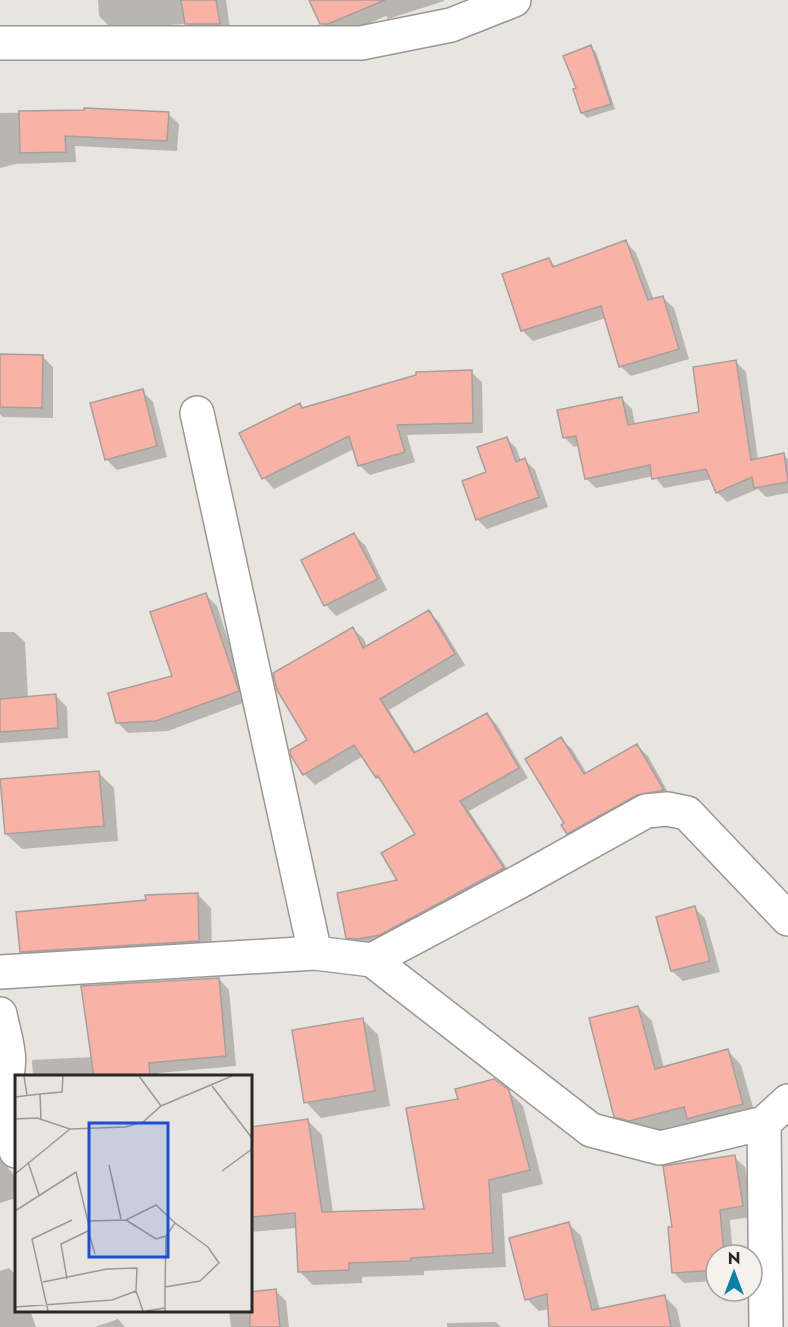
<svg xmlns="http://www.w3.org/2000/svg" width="788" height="1327" viewBox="0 0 788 1327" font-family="Jost,sans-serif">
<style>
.shadow{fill:#0003}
.building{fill:#f9b3a6;stroke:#a69f9e;stroke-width:1.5}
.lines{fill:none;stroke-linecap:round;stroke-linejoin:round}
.street-casing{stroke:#9b9793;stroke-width:36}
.street{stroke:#fff;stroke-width:33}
.inset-road{fill:none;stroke:#9c9995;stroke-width:1.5}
.view{fill:#1d4ed8;fill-opacity:0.15;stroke:#1d4ed8;stroke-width:3}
.inset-edge{fill:none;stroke:#2a2827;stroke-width:3}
</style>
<rect width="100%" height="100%" fill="#e8e4df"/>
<!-- shadow -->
<path class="shadow" d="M 98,0 L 226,0 L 231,36 L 198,36 L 187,24 L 111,28 L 99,16 Z
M 311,0 L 444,0 L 444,1 L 388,19 L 386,16 L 340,36 L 333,36 L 321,23 Z
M 591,47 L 596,52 L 615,109 L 587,118 L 582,113 L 578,89 Z
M 85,111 L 168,114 L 179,124 L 177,151 L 75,146 L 76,162 L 16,164 L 0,168 L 0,113 Z
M 626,242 L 636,253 L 654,300 L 663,298 L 674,308 L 689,359 L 631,376 L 620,366 L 606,318 L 533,341 L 522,330 L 549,260 L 557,268 Z
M 0,356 L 42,356 L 53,367 L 53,418 L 3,417 L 0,414 Z
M 736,362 L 746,372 L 758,460 L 784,455 L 788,459 L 788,493 L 766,497 L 758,489 L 727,502 L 717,492 L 712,479 L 664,488 L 654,476 L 596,488 L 586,478 L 579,446 L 574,447 L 564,437 L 622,399 L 632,409 L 635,425 L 701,413 Z
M 471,372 L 482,382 L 483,433 L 407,435 L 415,462 L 370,475 L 359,465 L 354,449 L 274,489 L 264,478 L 299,405 L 303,409 L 418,376 Z
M 142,391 L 153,402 L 167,457 L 117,470 L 106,459 Z
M 506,438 L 516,448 L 521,461 L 525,460 L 535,470 L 548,507 L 487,529 L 477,519 L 488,473 Z
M 354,535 L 365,545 L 387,590 L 336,616 L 326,605 L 303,561 Z
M 206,595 L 217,606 L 248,701 L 168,731 L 128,733 L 118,723 L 173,677 Z
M 429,612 L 439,622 L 465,665 L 389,710 L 417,754 L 487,714 L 497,725 L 528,778 L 469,811 L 514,879 L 358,948 L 348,937 L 399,881 L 417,835 L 387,787 L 377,777 L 363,756 L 315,785 L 304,774 L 293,756 L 309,741 L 353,629 L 364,639 L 367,647 Z
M 0,632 L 14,632 L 25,642 L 28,698 L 56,696 L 67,707 L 68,738 L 0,743 Z
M 561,739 L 572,749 L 587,774 L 637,746 L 648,756 L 673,801 L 578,843 L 568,833 L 566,824 Z
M 98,772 L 114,788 L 118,841 L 22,849 L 6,834 Z
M 198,895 L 211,908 L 212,954 L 35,965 L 21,951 L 147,901 Z
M 694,908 L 705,918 L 720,972 L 683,981 L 672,971 Z
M 219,979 L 229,990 L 236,1066 L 159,1073 L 159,1076 L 33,1076 L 32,1060 L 93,1057 Z
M 638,1007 L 652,1021 L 664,1068 L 728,1051 L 741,1065 L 756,1118 L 702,1132 L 692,1122 L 644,1134 L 629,1130 L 615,1116 Z
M 362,1019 L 378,1035 L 390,1106 L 321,1118 L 306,1102 Z
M 508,1091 L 523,1106 L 543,1184 L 502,1194 L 506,1267 L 424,1271 L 424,1275 L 362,1277 L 362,1283 L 313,1285 L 299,1271 L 297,1228 L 250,1232 L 250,1129 L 308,1121 L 322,1135 L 333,1213 L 426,1210 Z
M 0,1139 L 8,1168 L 16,1177 L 16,1198 L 0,1203 Z
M 734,1157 L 745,1167 L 753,1217 L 730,1220 L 733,1255 L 716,1255 L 716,1281 L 684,1283 L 674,1273 L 674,1228 Z
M 569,1224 L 581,1236 L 600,1310 L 664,1296 L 677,1309 L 681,1327 L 550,1327 L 549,1309 L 539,1311 L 527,1299 Z
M 9,1268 L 16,1275 L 16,1310 L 30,1310 L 36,1327 L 0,1327 L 0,1271 Z
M 275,1290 L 286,1301 L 289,1327 L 231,1327 L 229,1310 L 250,1310 Z
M 118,1319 L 125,1327 L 95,1327 Z
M 496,1322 L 501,1327 L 447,1327 L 447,1323 Z"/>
<!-- building -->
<path class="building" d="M 181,0 L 216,0 L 220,24 L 185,24 Z
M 309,0 L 385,0 L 328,24 L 320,24 Z
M 591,45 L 611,104 L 581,113 L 573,89 L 576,88 L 563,56 Z
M 84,108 L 169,112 L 167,141 L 65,136 L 66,152 L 20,153 L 19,111 L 84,110 Z
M 626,240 L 648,300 L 663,296 L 679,349 L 619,367 L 601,306 L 521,331 L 502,274 L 549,258 L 553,267 Z
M 0,354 L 43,355 L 42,408 L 0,407 Z
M 736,360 L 751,460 L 784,453 L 788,482 L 754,488 L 752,477 L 716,493 L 706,469 L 652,479 L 650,465 L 585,479 L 576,436 L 563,438 L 557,410 L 622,397 L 628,425 L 699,412 L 693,367 Z
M 472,370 L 473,423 L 397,425 L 405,452 L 358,466 L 349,436 L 262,479 L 239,433 L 300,403 L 302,408 L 416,375 L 416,372 Z
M 143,389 L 157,446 L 105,460 L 90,403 Z
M 507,437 L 516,462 L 525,458 L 539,497 L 476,520 L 462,481 L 486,472 L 477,447 Z
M 354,533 L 378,579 L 324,606 L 301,560 Z
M 206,593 L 239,691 L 156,721 L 116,723 L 108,693 L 172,676 L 150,612 Z
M 429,610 L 455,654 L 380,699 L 414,753 L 487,713 L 519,768 L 460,801 L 504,868 L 380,935 L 357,939 L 346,938 L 337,893 L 397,880 L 381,853 L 415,834 L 378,776 L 376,778 L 354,745 L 303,775 L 291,756 L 290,750 L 307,740 L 277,690 L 273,673 L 353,627 L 363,648 Z
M 56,694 L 58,728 L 0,732 L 0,699 Z
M 561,737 L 584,774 L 637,744 L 664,790 L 637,795 L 567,834 L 561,825 L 564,823 L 525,759 Z
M 99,771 L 104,826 L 5,834 L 0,779 Z
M 198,893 L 199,941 L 20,952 L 16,912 L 146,900 L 145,895 Z
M 695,906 L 710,961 L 671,971 L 656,917 Z
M 219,978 L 226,1056 L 149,1063 L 150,1077 L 94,1077 L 81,986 Z
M 638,1006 L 655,1069 L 728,1049 L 743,1104 L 687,1119 L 684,1107 L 629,1121 L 614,1117 L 589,1018 Z
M 363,1018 L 375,1091 L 304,1103 L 292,1030 Z
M 494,1079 L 509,1090 L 530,1170 L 489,1180 L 493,1253 L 411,1258 L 411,1261 L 349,1263 L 349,1270 L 298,1272 L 295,1213 L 250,1217 L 250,1127 L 308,1119 L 322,1212 L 424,1209 L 406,1108 L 458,1099 L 455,1089 Z
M 735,1155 L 743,1206 L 720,1210 L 724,1255 L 716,1255 L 716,1270 L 672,1273 L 668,1227 L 672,1227 L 663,1166 Z
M 569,1222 L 592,1310 L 665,1295 L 671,1327 L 549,1327 L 547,1294 L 525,1300 L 509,1238 Z
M 276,1289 L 280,1327 L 250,1327 L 250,1292 Z"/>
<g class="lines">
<defs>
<path id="street" d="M 0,43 L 361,43 L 451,25 L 514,0
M 197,413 L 315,953
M 372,960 L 591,1130 L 660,1148 L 764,1123 L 788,1101
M 0,972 L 315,953 L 372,960 L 524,879 L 646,811 L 667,809 L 687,813 L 788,919
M 0,1014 C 6,1044 16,1063 0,1091
M 0,1094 L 16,1151
M 764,1123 L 766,1327"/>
</defs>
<!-- street casing -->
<use href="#street" class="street-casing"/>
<!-- street -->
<use href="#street" class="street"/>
</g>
<!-- overview -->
<g transform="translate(15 1075)">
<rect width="237" height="237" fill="#e8e4df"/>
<path class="inset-road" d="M 9,1 L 12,20M 124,1 L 146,31M 197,11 L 237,63M 0,22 L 25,19M 0,44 L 22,43 L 55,54 L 110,52 L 128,47 L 146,31 L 217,1M 26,45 L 25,19 L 47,17 L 48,1M 13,87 L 24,120M 94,90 L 106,144M 207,96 L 237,74M 0,99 L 55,54M 0,136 L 61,97 L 75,155 L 46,169 L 52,204M 73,146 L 111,145 L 141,130 L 160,148 L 151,161 L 141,164 L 111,145M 74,158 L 80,179M 151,161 L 150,212 L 185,206 L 204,188 L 193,172 L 160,148M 28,207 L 92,194 L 122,193 L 121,216 L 128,236M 150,212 L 150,236M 0,232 L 97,225 L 121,216M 33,236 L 17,164 L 57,145M 131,236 L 150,233"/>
<path class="view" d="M 74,48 L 153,48 L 153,182 L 74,182 Z"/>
<rect width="237" height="237" class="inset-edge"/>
</g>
<!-- north arrow -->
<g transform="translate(734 1273)"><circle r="28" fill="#f5f1ec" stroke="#a4a19d" stroke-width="1.5"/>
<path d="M0-4.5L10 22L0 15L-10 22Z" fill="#0582a7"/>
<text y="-9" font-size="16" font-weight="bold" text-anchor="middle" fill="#2a2827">N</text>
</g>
</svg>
